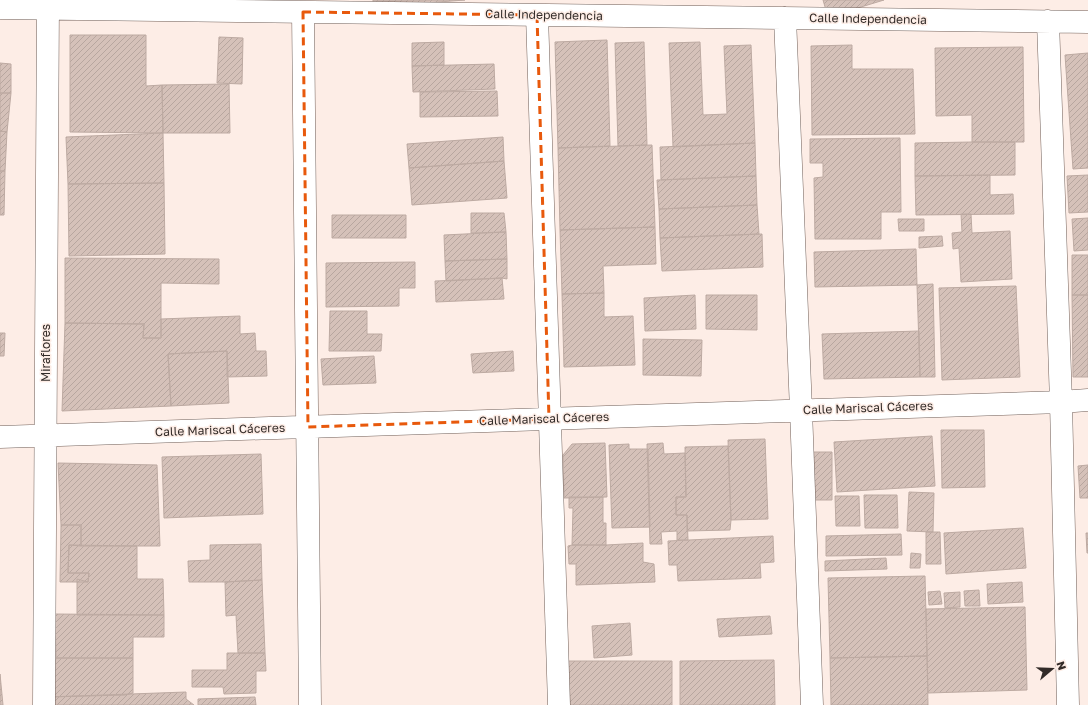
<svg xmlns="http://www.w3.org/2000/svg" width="1088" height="705" viewBox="0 0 1088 705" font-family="'Golos Text',sans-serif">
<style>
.building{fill:url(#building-hatch);stroke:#bdaaa2}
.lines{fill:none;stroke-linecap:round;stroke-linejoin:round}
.minor-casing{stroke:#72615a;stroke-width:23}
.minor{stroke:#fff;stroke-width:22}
.marked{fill:none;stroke:#e8590c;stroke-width:3;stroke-dasharray:8 5;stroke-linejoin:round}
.labels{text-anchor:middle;stroke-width:3;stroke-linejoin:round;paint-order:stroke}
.street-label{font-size:12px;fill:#322b28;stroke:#fdede6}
</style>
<defs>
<pattern id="building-hatch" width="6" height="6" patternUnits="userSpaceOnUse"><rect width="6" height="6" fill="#d5c1b9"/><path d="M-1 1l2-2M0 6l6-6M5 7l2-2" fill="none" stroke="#b7a69f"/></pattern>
</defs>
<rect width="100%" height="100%" fill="#fdede6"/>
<!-- building -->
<path class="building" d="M 373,0 L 465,0 L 373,7 Z
M 823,0 L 884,0 L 828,17 Z
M 70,35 L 146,35 L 146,86 L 162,85 L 163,133 L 70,132 Z
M 219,37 L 243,38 L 242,84 L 217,83 Z
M 607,40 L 610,146 L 558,148 L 555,42 Z
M 444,42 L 444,65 L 412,66 L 412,43 Z
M 644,42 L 647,145 L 618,146 L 615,43 Z
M 700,42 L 703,115 L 727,114 L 724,46 L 751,45 L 755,143 L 673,147 L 669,43 Z
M 852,45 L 852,69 L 913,69 L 915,134 L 812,135 L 811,46 Z
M 1023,47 L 1024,142 L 972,142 L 972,115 L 936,116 L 935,48 Z
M 1088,53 L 1088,168 L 1073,169 L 1065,55 Z
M 0,63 L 11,64 L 11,93 L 0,93 Z
M 494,64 L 495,89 L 413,92 L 412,66 Z
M 229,84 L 230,133 L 163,133 L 162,85 Z
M 497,91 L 498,116 L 420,117 L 420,92 Z
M 0,93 L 11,93 L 7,132 L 0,131 Z
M 0,131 L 7,132 L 5,171 L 0,171 Z
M 163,133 L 164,183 L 68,184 L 66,137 Z
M 503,137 L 504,161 L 409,168 L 407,144 Z
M 900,138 L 901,212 L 881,212 L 881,239 L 815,239 L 814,178 L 823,177 L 823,163 L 810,163 L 810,139 Z
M 972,142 L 1015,142 L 1015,175 L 915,176 L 915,143 Z
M 755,143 L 756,176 L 661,180 L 660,147 Z
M 652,145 L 655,227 L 560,230 L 558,148 Z
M 504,161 L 507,198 L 412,205 L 409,168 Z
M 0,171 L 5,171 L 4,215 L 0,215 Z
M 990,175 L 990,195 L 1013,194 L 1014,214 L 916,215 L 915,176 Z
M 1088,175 L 1088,212 L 1069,213 L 1067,176 Z
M 756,176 L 757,205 L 659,209 L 657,180 Z
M 164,183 L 165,254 L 69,256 L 68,184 Z
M 757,205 L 759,234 L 660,238 L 659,209 Z
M 471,213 L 504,213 L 506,232 L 471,233 Z
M 961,214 L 971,214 L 972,233 L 1010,231 L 1012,279 L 961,282 L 959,248 L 953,249 L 952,233 L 962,232 Z
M 332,215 L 406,215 L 406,238 L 332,238 Z
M 1088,218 L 1088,250 L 1074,251 L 1072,219 Z
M 898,219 L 924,219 L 924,231 L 899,231 Z
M 655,227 L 656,264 L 603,266 L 604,293 L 562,294 L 560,230 Z
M 506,232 L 507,259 L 445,261 L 444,235 Z
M 762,234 L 763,267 L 662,271 L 660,238 Z
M 942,236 L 943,246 L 919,248 L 919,237 Z
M 916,249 L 917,285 L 815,287 L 814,252 Z
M 1072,255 L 1088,255 L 1088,295 L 1072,295 Z
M 65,258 L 219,259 L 219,284 L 161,283 L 161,338 L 143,338 L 144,324 L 65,323 Z
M 507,259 L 507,279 L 502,278 L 446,281 L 445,261 Z
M 415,262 L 415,288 L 399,288 L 399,306 L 326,307 L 326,263 Z
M 502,278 L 504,299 L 436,302 L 435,281 Z
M 933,284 L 935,377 L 920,377 L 917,285 Z
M 1016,286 L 1020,377 L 942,380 L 939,288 Z
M 604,293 L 604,317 L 633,316 L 635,365 L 564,367 L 562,294 Z
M 695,295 L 696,329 L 645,331 L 644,298 Z
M 706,295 L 757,295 L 757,330 L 706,329 Z
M 1072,295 L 1088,295 L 1088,377 L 1073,377 Z
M 330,311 L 367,311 L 367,334 L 382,334 L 381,351 L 329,351 Z
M 240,316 L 240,334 L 255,333 L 256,351 L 266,351 L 267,376 L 227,377 L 227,351 L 168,354 L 171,406 L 62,411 L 65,323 L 144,324 L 143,338 L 161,338 L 161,319 Z
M 919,331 L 920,377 L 824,379 L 822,334 Z
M 0,333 L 5,333 L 4,356 L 0,356 Z
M 643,339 L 702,340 L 701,376 L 643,375 Z
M 227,351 L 229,403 L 171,406 L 168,354 Z
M 513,351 L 514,371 L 473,373 L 471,354 Z
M 374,356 L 376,383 L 323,385 L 321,359 Z
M 941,430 L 984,430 L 985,487 L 942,488 Z
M 932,436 L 935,486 L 837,492 L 834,442 Z
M 765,439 L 768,519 L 731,520 L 728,440 Z
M 605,443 L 607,497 L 564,498 L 563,455 L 572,444 Z
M 663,443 L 664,454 L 685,453 L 686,497 L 676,497 L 676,515 L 687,515 L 688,540 L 677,540 L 677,531 L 661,532 L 662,544 L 650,544 L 647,444 Z
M 629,444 L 629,449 L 648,449 L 650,527 L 612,528 L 609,445 Z
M 728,446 L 731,520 L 730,530 L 687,531 L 687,515 L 676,515 L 676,497 L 686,497 L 685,447 Z
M 810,452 L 832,452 L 832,500 L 809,500 Z
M 261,454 L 263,514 L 164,518 L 162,457 Z
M 58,463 L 157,465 L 160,546 L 81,546 L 81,525 L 61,525 Z
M 1088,465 L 1088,498 L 1080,498 L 1078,466 Z
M 909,492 L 934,493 L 933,532 L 907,531 Z
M 864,495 L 897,495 L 898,528 L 865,528 Z
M 835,496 L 859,496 L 860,526 L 836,526 Z
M 569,497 L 603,497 L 603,523 L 606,523 L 606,545 L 572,545 L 573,508 L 569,508 Z
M 61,525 L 81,525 L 81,546 L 69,545 L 68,573 L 89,573 L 88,582 L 60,582 Z
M 1023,528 L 1026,568 L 946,574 L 944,533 Z
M 926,532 L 940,532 L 941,564 L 926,564 Z
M 1086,533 L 1088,533 L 1088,553 L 1087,553 Z
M 901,534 L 902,555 L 826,556 L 826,536 Z
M 773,536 L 774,562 L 760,563 L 761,578 L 678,581 L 677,565 L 669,565 L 668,541 Z
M 643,543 L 643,562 L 654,564 L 655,582 L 576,585 L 576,564 L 569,564 L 568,546 L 572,545 L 606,545 Z
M 261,544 L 262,580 L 225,582 L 189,582 L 188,561 L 210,560 L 210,545 Z
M 69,545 L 137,546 L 137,579 L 163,579 L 164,615 L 77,615 L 77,579 L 88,582 L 89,573 L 68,573 Z
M 911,553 L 921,554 L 920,568 L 910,568 Z
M 886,558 L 887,569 L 825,571 L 825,561 Z
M 925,576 L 927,656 L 830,658 L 828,578 Z
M 262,580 L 265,653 L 238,653 L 236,615 L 226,616 L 225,582 Z
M 1022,582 L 1023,602 L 988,604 L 987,584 Z
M 979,590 L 980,606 L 965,606 L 964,591 Z
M 940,591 L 942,604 L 929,605 L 928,592 Z
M 960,592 L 960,607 L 945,608 L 944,593 Z
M 1025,607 L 1027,690 L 928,693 L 926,609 Z
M 55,614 L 164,615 L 164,637 L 133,637 L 133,658 L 56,658 Z
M 770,616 L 772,634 L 719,637 L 717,619 Z
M 630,623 L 632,655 L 594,658 L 592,626 Z
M 227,653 L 265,653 L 266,671 L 256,671 L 256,693 L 224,694 L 223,687 L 192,687 L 192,670 L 227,670 Z
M 927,656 L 928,705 L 831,705 L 830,658 Z
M 56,658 L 133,658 L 133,693 L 125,695 L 48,697 Z
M 774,660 L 775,705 L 680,705 L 680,661 Z
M 561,661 L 672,661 L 672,705 L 562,705 Z
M 0,674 L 3,705 L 0,705 Z
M 186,692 L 186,699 L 194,705 L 49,705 L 48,697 Z
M 255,697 L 256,705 L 198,705 L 198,699 Z"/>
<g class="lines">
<defs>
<path id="minor" d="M 0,8 L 1088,22
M 303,12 L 310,705
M 537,15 L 559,705
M 785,18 L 801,410 L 812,705
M 1048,21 L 1061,402 L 1068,705
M 0,437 L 1061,402 L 1088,400
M 44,705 L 48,0"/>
</defs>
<!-- minor casing -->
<use href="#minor" class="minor-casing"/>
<!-- minor -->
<use href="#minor" class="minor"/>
</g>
<!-- marked area -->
<path class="marked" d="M 303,12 L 537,15 L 549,419 L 308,427 Z"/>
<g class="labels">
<!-- street labels -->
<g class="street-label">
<text transform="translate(544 15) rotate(1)" y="4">Calle Independencia</text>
<text transform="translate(868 19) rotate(1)" y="4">Calle Independencia</text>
<text transform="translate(46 353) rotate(-90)" y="4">Miraflores</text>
<text transform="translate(868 408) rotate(-2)" y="4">Calle Mariscal Cáceres</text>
<text transform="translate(544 419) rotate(-2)" y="4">Calle Mariscal Cáceres</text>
<text transform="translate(220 430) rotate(-2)" y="4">Calle Mariscal Cáceres</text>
</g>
</g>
<!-- north arrow -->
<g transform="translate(1052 669) rotate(71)" stroke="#fdede6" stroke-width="3" paint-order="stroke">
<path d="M0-3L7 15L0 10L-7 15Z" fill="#322b28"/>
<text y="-6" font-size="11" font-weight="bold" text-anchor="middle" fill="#322b28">N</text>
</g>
</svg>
